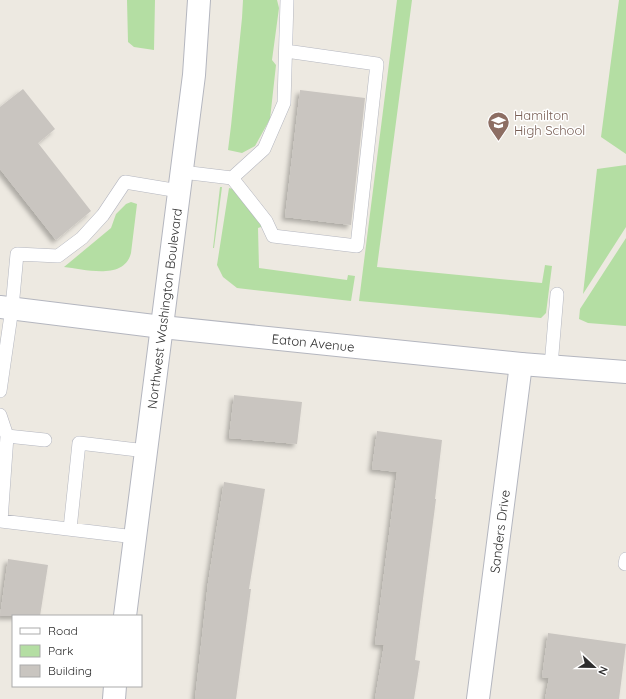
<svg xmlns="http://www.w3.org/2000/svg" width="626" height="699" viewBox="0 0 626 699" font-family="Quicksand,sans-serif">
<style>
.green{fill:#b4dea3}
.building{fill:#c9c5c0;filter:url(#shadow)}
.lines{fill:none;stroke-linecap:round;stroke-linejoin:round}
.service-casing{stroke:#b4b6bf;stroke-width:14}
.minor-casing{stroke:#b4b6bf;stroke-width:24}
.tertiary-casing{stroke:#b4b6bf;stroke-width:24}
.secondary-casing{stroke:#b4b6bf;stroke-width:24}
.service{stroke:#fff;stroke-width:13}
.minor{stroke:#fff;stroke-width:22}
.tertiary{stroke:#fff;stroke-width:22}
.secondary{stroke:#fff;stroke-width:22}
.labels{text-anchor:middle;stroke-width:3;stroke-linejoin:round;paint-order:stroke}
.education-label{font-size:13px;fill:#785e54;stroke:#fff;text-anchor:start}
.street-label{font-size:13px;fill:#2d2d2d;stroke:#fff}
</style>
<defs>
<filter id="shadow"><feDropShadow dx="-3.5" dy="3.5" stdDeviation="2" flood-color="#0004"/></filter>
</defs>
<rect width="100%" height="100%" fill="#ede9e1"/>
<!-- green -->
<path class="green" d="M 127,0 L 155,0 L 154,50 L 134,47 L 128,42 Z
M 243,0 L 277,0 L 279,8 L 272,60 L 276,65 L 270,119 L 255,146 L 242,153 L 228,150 L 231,126 L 242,18 Z
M 397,0 L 412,0 L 377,267 L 542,283 L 545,265 L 552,266 L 546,313 L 541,318 L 359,301 Z
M 619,0 L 626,0 L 626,154 L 601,137 Z
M 626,165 L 626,227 L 583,294 L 597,169 Z
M 220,187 L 222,187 L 214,248 L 213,248 Z
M 229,188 L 237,190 L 264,226 L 258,228 L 259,268 L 347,280 L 348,275 L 355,276 L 351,301 L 237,288 L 223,277 L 217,265 Z
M 131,202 L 137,204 L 131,253 C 124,281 84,269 64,267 L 111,228 L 116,214 L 126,204 Z
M 626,238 L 626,326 L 588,323 L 579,319 L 580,309 Z"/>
<!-- building -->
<path class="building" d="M 23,89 L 55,129 L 38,143 L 91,211 L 56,240 L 0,169 L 0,107 Z
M 300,90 L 365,98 L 351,225 L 285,217 Z
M 234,395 L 302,402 L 297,444 L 229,438 Z
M 377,431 L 442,440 L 435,499 L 436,499 L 415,660 L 420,661 L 414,699 L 375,699 L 384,645 L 375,644 L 397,472 L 372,469 Z
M 224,482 L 265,489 L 249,589 L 251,589 L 236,699 L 195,699 L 208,583 Z
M 8,559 L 48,565 L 40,616 L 0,616 Z
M 548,633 L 626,644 L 619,699 L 545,699 L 549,678 L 542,677 Z"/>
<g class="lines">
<defs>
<path id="service" d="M 182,172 L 232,178 L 266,221 L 273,236 L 357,246 L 377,64 L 286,51
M 232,178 L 264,149 L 284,103 L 287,0
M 551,366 L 557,294
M 0,391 L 12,308 L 17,254 L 58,256 L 82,238 L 103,215 L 125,182 L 179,191
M 0,415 L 7,436 L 1,521 L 135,537
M 7,436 L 45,440
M 70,529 L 79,443 L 146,451
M 625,564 L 626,559"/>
<g id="minor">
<path id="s1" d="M 478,699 L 521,364"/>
</g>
<g id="tertiary">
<path id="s2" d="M 162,327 L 521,364 L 626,372"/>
</g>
<g id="secondary">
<path d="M 0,307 L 162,327"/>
<path id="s3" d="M 125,616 L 194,75 L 199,0"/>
<path d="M 114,699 L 115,686"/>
</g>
</defs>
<!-- service casing -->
<use href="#service" class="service-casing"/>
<!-- minor casing -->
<use href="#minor" class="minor-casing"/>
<!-- tertiary casing -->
<use href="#tertiary" class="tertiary-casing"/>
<!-- secondary casing -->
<use href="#secondary" class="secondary-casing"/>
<!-- service -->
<use href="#service" class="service"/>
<!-- minor -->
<use href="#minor" class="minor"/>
<!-- tertiary -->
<use href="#tertiary" class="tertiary"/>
<!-- secondary -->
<use href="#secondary" class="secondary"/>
</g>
<!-- icons -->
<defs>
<symbol id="school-pin" viewBox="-11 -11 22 30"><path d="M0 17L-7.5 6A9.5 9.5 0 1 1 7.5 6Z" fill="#8d6e63" stroke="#fff"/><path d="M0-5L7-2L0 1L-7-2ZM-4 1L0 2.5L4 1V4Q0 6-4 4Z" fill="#fff"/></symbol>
</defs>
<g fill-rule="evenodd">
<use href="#school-pin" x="486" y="110" width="25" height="34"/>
</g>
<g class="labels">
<!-- education labels -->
<g class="education-label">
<text x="514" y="120">Hamilton<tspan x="514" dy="15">High School</tspan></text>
</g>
<!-- street labels -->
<g class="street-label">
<text dy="5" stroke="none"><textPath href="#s3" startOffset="310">Northwest Washington Boulevard</textPath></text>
<text dy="5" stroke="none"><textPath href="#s2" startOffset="152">Eaton Avenue</textPath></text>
<text dy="5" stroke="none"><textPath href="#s1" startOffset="169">Sanders Drive</textPath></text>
</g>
</g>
<!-- legend -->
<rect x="12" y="615" width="130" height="72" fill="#ffffff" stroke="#ababab"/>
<rect x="20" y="628" width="20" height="6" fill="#ffffff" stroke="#ababab"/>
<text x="48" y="635" font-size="12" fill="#2d2d2d">Road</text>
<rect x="20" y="645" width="20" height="12" fill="#b4dea3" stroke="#ababab"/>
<text x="48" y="655" font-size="12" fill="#2d2d2d">Park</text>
<rect x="20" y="665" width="20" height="12" fill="#c9c5c0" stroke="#ababab"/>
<text x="48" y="675" font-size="12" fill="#2d2d2d">Building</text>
<!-- north arrow -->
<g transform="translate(594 667) rotate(112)" stroke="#ffffff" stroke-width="3" paint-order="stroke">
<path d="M0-3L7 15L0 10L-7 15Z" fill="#2d2d2d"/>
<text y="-6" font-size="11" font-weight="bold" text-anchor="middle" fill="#2d2d2d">N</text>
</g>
</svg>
